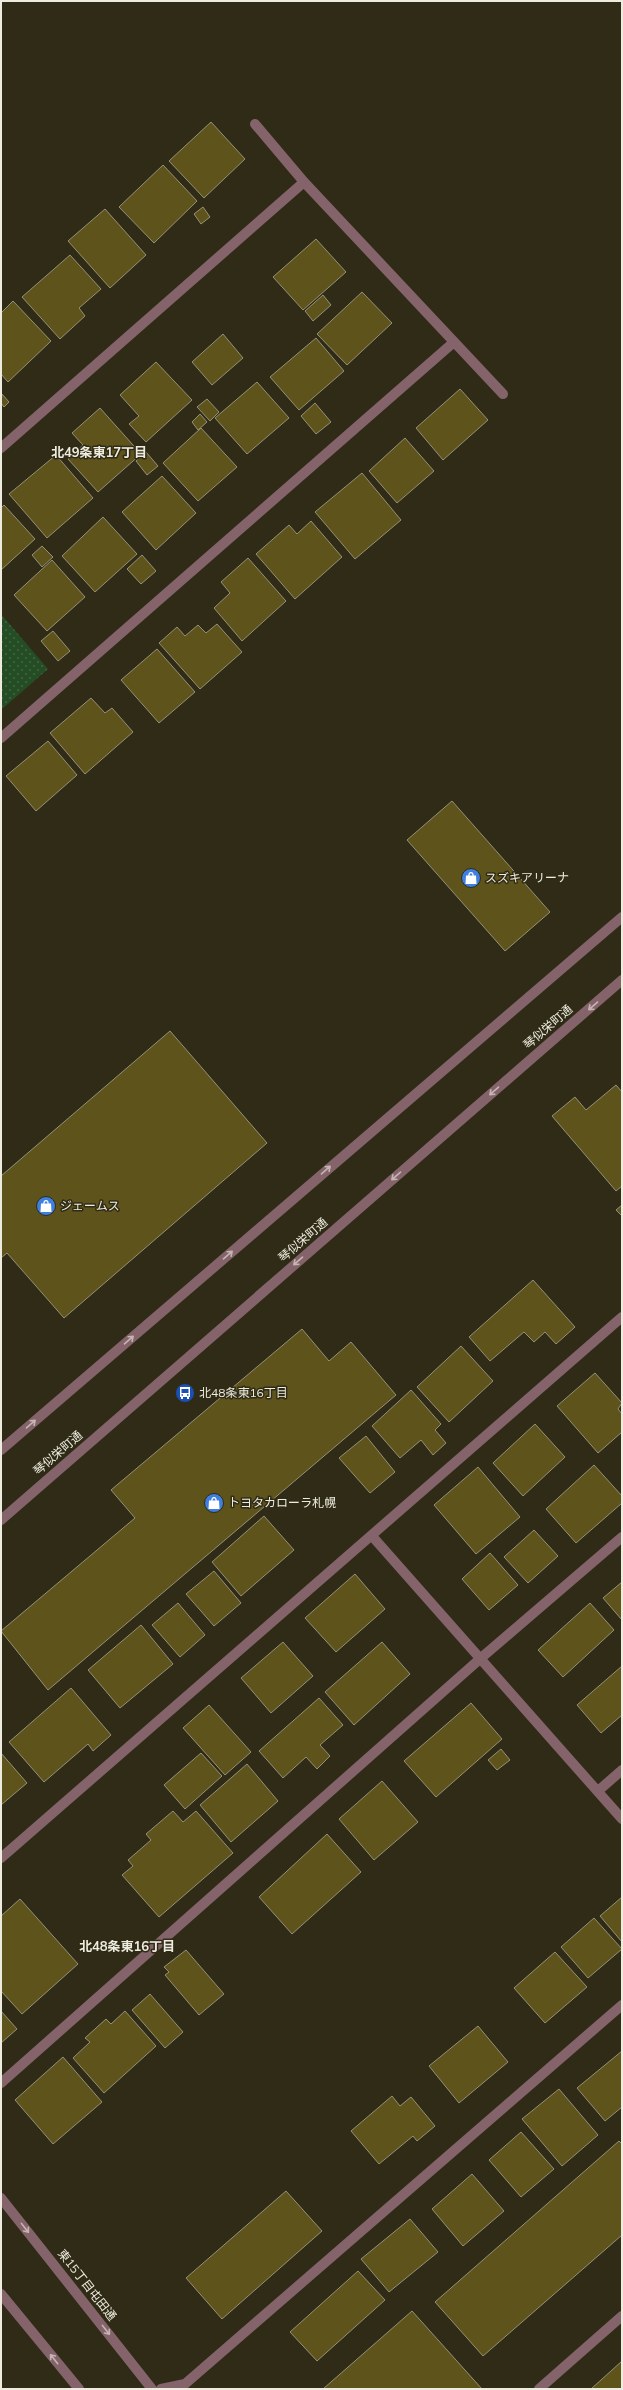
<svg xmlns="http://www.w3.org/2000/svg" width="623" height="2390" viewBox="0 0 623 2390" font-family="Mulish,'Noto Sans JP',sans-serif">
<style>
.park{fill:url(#park-dots)}
.building{fill:#5e531b;stroke:#959179}
.lines{fill:none;stroke-linecap:round;stroke-linejoin:round}
.minor{stroke:#84636b;stroke-width:10}
.oneway{stroke:#c4b5b1}
.labels{text-anchor:middle;stroke-width:3;stroke-linejoin:round;paint-order:stroke}
.poi-label{font-size:12px;fill:#eeecdf;stroke:#2f2b16;text-anchor:start}
.street-label{font-size:12px;fill:#eeecdf;stroke:#2f2b16}
.neighbourhood-label{font-size:13px;font-weight:bold;fill:#eeecdf;stroke:#2f2b16}
</style>
<defs>
<pattern id="park-dots" width="8" height="8" patternUnits="userSpaceOnUse"><rect width="8" height="8" fill="#244c25"/><path d="M2 2h.1M6 6h.1" fill="none" stroke="#464" stroke-width="1.8" stroke-linecap="round"/></pattern>
</defs>
<rect width="100%" height="100%" fill="#2f2b16"/>
<!-- park -->
<path class="park" d="M 1,614 L 48,669 L 1,710 Z"/>
<!-- building -->
<path class="building" d="M 211,122 L 245,159 L 204,198 L 169,161 Z
M 163,165 L 197,201 L 154,243 L 119,207 Z
M 203,207 L 210,217 L 201,224 L 194,214 Z
M 105,209 L 146,255 L 110,288 L 68,241 Z
M 316,239 L 346,272 L 303,310 L 273,277 Z
M 70,255 L 101,289 L 79,308 L 85,316 L 60,339 L 22,297 Z
M 362,292 L 392,323 L 347,365 L 317,334 Z
M 323,295 L 331,305 L 313,321 L 305,311 Z
M 13,301 L 51,341 L 8,382 L 1,374 L 1,313 Z
M 223,334 L 243,358 L 212,385 L 192,362 Z
M 316,338 L 344,371 L 299,410 L 270,377 Z
M 156,362 L 192,400 L 146,442 L 129,424 L 139,416 L 120,395 Z
M 257,382 L 289,418 L 247,454 L 215,418 Z
M 460,389 L 488,420 L 443,460 L 416,428 Z
M 2,394 L 9,402 L 4,407 L 1,403 Z
M 207,399 L 219,412 L 210,421 L 197,407 Z
M 315,403 L 331,422 L 316,434 L 301,416 Z
M 100,408 L 141,454 L 98,492 L 68,459 L 83,445 L 72,433 Z
M 200,414 L 207,422 L 198,430 L 192,422 Z
M 201,428 L 237,467 L 198,501 L 163,463 Z
M 405,438 L 434,471 L 397,503 L 369,471 Z
M 146,452 L 158,466 L 147,475 L 136,461 Z
M 56,455 L 93,498 L 47,538 L 9,494 Z
M 362,473 L 401,520 L 355,559 L 315,512 Z
M 162,476 L 196,513 L 156,550 L 122,512 Z
M 4,505 L 35,539 L 1,570 L 1,508 Z
M 103,517 L 137,554 L 95,592 L 62,556 Z
M 311,521 L 342,557 L 295,599 L 256,554 L 289,525 L 297,534 Z
M 42,546 L 53,557 L 42,567 L 32,555 Z
M 142,555 L 156,571 L 141,584 L 127,569 Z
M 248,558 L 286,601 L 242,641 L 214,608 L 230,593 L 221,582 Z
M 52,560 L 85,597 L 47,631 L 14,595 Z
M 217,624 L 242,652 L 200,689 L 159,643 L 177,627 L 185,636 L 198,625 L 206,633 Z
M 53,631 L 70,651 L 58,661 L 41,641 Z
M 157,649 L 195,692 L 159,723 L 121,680 Z
M 91,698 L 105,713 L 112,708 L 133,732 L 85,774 L 50,733 Z
M 48,741 L 77,775 L 36,811 L 6,776 Z
M 452,801 L 550,912 L 505,951 L 407,840 Z
M 170,1031 L 267,1143 L 64,1318 L 7,1253 L 1,1258 L 1,1176 Z
M 616,1085 L 622,1092 L 622,1186 L 616,1191 L 552,1116 L 575,1097 L 586,1110 Z
M 622,1205 L 622,1216 L 616,1210 Z
M 533,1280 L 575,1327 L 556,1344 L 545,1332 L 534,1342 L 524,1332 L 490,1361 L 469,1337 Z
M 302,1329 L 329,1361 L 351,1342 L 396,1395 L 48,1690 L 1,1631 L 135,1518 L 111,1490 Z
M 461,1346 L 493,1381 L 449,1422 L 417,1387 Z
M 595,1373 L 622,1403 L 618,1409 L 622,1414 L 622,1432 L 598,1453 L 557,1406 Z
M 411,1390 L 441,1424 L 435,1430 L 446,1443 L 433,1455 L 421,1440 L 400,1458 L 372,1426 Z
M 535,1424 L 565,1457 L 523,1496 L 493,1463 Z
M 366,1436 L 395,1472 L 370,1493 L 339,1458 Z
M 594,1465 L 622,1496 L 622,1503 L 576,1543 L 546,1509 Z
M 478,1467 L 520,1517 L 476,1554 L 434,1505 Z
M 264,1516 L 294,1550 L 241,1596 L 212,1562 Z
M 534,1530 L 558,1556 L 528,1583 L 504,1557 Z
M 490,1553 L 518,1585 L 489,1610 L 462,1579 Z
M 214,1571 L 241,1603 L 214,1626 L 186,1594 Z
M 355,1574 L 385,1609 L 336,1652 L 305,1618 Z
M 622,1582 L 622,1620 L 603,1598 Z
M 178,1603 L 205,1635 L 180,1657 L 152,1625 Z
M 590,1603 L 614,1630 L 563,1677 L 538,1650 Z
M 141,1625 L 173,1664 L 120,1708 L 88,1670 Z
M 283,1642 L 313,1676 L 271,1713 L 241,1678 Z
M 382,1642 L 410,1674 L 354,1725 L 325,1692 Z
M 622,1666 L 622,1715 L 601,1733 L 577,1705 Z
M 71,1688 L 111,1735 L 93,1751 L 88,1744 L 44,1782 L 9,1742 Z
M 319,1698 L 343,1725 L 320,1745 L 330,1756 L 317,1769 L 306,1757 L 283,1778 L 259,1751 Z
M 471,1703 L 502,1739 L 436,1797 L 404,1761 Z
M 209,1705 L 251,1752 L 225,1775 L 183,1728 Z
M 501,1749 L 510,1760 L 497,1770 L 488,1760 Z
M 1,1753 L 27,1783 L 1,1805 Z
M 201,1753 L 222,1776 L 185,1809 L 164,1785 Z
M 247,1764 L 278,1801 L 231,1842 L 200,1805 Z
M 382,1781 L 418,1822 L 374,1860 L 339,1819 Z
M 173,1811 L 183,1822 L 196,1811 L 233,1853 L 159,1917 L 122,1875 L 133,1866 L 128,1860 L 151,1840 L 146,1834 Z
M 327,1834 L 361,1872 L 292,1934 L 259,1897 Z
M 622,1897 L 622,1942 L 600,1916 Z
M 20,1899 L 78,1964 L 22,2014 L 1,1991 L 1,1916 Z
M 594,1918 L 622,1949 L 588,1978 L 561,1947 Z
M 186,1950 L 224,1994 L 199,2015 L 165,1975 L 169,1972 L 164,1967 Z
M 555,1952 L 587,1987 L 545,2023 L 514,1988 Z
M 150,1994 L 183,2032 L 165,2048 L 132,2010 Z
M 1,2011 L 17,2029 L 1,2043 Z
M 125,2011 L 156,2046 L 104,2093 L 73,2058 L 90,2042 L 85,2038 L 106,2019 L 111,2024 Z
M 478,2026 L 508,2062 L 459,2103 L 429,2066 Z
M 622,2051 L 622,2107 L 605,2121 L 577,2088 Z
M 63,2057 L 102,2102 L 53,2144 L 15,2100 Z
M 559,2089 L 598,2135 L 562,2166 L 522,2119 Z
M 392,2096 L 400,2106 L 411,2097 L 435,2126 L 417,2141 L 413,2136 L 379,2164 L 351,2131 Z
M 521,2132 L 554,2169 L 521,2197 L 489,2160 Z
M 619,2141 L 622,2144 L 622,2235 L 483,2356 L 435,2302 Z
M 472,2174 L 504,2211 L 463,2246 L 432,2209 Z
M 286,2191 L 322,2231 L 222,2319 L 186,2278 Z
M 410,2219 L 438,2252 L 389,2292 L 361,2259 Z
M 358,2271 L 385,2300 L 317,2361 L 290,2332 Z
M 412,2311 L 482,2389 L 323,2389 Z
M 622,2361 L 622,2389 L 591,2389 Z"/>
<g class="lines">
<!-- minor -->
<path class="minor" d="M 255,124 L 304,182 L 503,394
M 1,448 L 304,182
M 1,738 L 454,342
M 1,1450 L 622,917
M 1,1520 L 622,980
M 372,1536 L 622,1819
M 598,1791 L 622,1770
M 1,1858 L 622,1317
M 1,2083 L 481,1658 L 622,1537
M 1,2198 L 152,2389
M 1,2294 L 79,2389
M 161,2389 L 185,2384 L 622,2005
M 539,2389 L 622,2316"/>
</g>
<!-- one-way arrows -->
<defs><path id="oneway-shaft" d="M-6 0H5M1.5-3L5.5 0L1.5 3" fill="none" stroke-width="1.6" stroke-linecap="round" stroke-linejoin="round"/></defs>
<g class="oneway">
<use href="#oneway-shaft" transform="translate(593 1006) rotate(139)"/>
<use href="#oneway-shaft" transform="translate(494 1091) rotate(139)"/>
<use href="#oneway-shaft" transform="translate(326 1170) rotate(-41)"/>
<use href="#oneway-shaft" transform="translate(396 1176) rotate(139)"/>
<use href="#oneway-shaft" transform="translate(228 1255) rotate(-41)"/>
<use href="#oneway-shaft" transform="translate(298 1261) rotate(139)"/>
<use href="#oneway-shaft" transform="translate(129 1340) rotate(-41)"/>
<use href="#oneway-shaft" transform="translate(31 1424) rotate(-41)"/>
<use href="#oneway-shaft" transform="translate(25 2228) rotate(52)"/>
<use href="#oneway-shaft" transform="translate(106 2330) rotate(52)"/>
<use href="#oneway-shaft" transform="translate(54 2359) rotate(-129)"/>
</g>
<!-- icons -->
<defs>
<symbol id="shop-disc" viewBox="-11 -11 22 22"><circle r="9.5" fill="#3f7fe0" stroke="#2f2b16"/><path d="M-5-2.5h2.3a2.7 3.5 0 0 1 5.4 0H5L5.5 6h-11ZM-1.5-2.5h3a1.5 2.3 0 0 0-3 0Z" fill="#fff"/></symbol>
<symbol id="bus-disc" viewBox="-11 -11 22 22"><circle r="9.5" fill="#1a4fb4" stroke="#2f2b16"/><path d="M-5-6H5V4H4V6H2V4H-2V6H-4V4H-5ZM-3.5-4V0h7V-4ZM-3.5 1.2v1.5H-2V1.2ZM2 1.2v1.5H3.5V1.2Z" fill="#fff"/></symbol>
</defs>
<g fill-rule="evenodd">
<use href="#shop-disc" x="460" y="867" width="22" height="22"/>
<use href="#shop-disc" x="35" y="1195" width="22" height="22"/>
<use href="#bus-disc" x="174" y="1382" width="22" height="22"/>
<use href="#shop-disc" x="203" y="1492" width="22" height="22"/>
</g>
<g class="labels">
<!-- poi labels -->
<g class="poi-label">
<text x="485" y="882">スズキアリーナ</text>
<text x="60" y="1210">ジェームス</text>
<text x="199" y="1397">北48条東16丁目</text>
<text x="228" y="1507">トヨタカローラ札幌</text>
</g>
<!-- street labels -->
<g class="street-label">
<text transform="translate(548 1027) rotate(-41)" y="4">琴似栄町通</text>
<text transform="translate(303 1240) rotate(-41)" y="4">琴似栄町通</text>
<text transform="translate(58 1453) rotate(-41)" y="4">琴似栄町通</text>
<text transform="translate(87 2285) rotate(52)" y="4">東15丁目屯田通</text>
</g>
<!-- neighbourhood labels -->
<g class="neighbourhood-label">
<text x="99" y="457">北49条東17丁目</text>
<text x="127" y="1951">北48条東16丁目</text>
</g>
</g>
<!-- border -->
<rect width="623" height="2390" fill="none" stroke="#eeecdf" stroke-width="4"/>
</svg>
